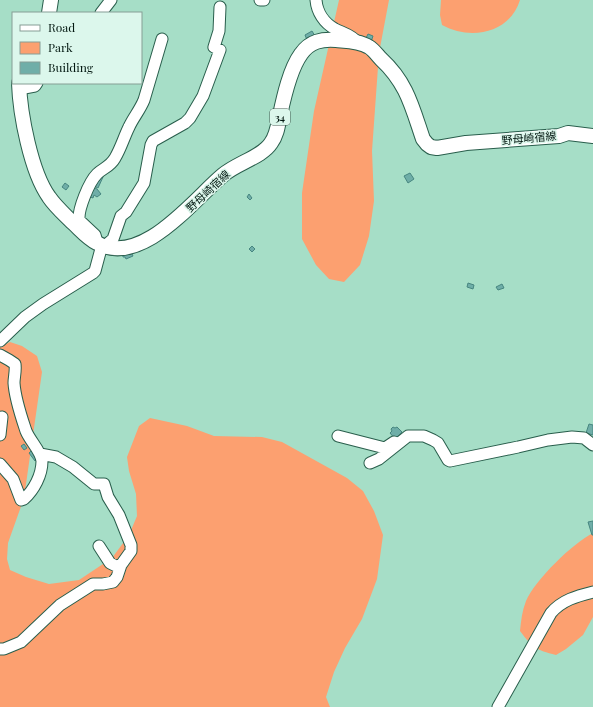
<svg xmlns="http://www.w3.org/2000/svg" width="593" height="707" viewBox="0 0 593 707" font-family="'Playfair Display','Noto Sans JP',serif">
<style>
.green{fill:#fca070}
.building{fill:#6faea8;stroke:#478680}
.lines{fill:none;stroke-linecap:round;stroke-linejoin:round}
.minor-casing{stroke:#295e4c;stroke-width:13}
.major-casing{stroke:#295e4c;stroke-width:16}
.minor{stroke:#fff;stroke-width:11}
.major{stroke:#fff;stroke-width:14}
.labels{text-anchor:middle;stroke-width:3;stroke-linejoin:round;paint-order:stroke}
.shield{fill:#dcf7ec;stroke:#455c53;stroke-width:1}
.shield-label{font-size:10px;font-weight:bold;fill:#041912}
.street-label{font-size:11px;fill:#041912;stroke:#dcf7ec}
</style>
<rect width="100%" height="100%" fill="#a6dec7"/>
<!-- green -->
<path class="green" d="M 339,0 L 389,0 L 379,53 L 372,151 L 374,201 L 369,236 L 360,265 L 344,282 L 329,279 L 316,265 L 302,239 L 302,193 L 314,111 Z
M 441,0 L 520,0 C 510,33 471,41 442,25 L 440,15 Z
M 10,342 L 22,346 L 37,356 L 42,372 L 24,498 L 8,543 L 7,559 L 10,570 L 26,577 L 49,584 L 79,580 L 112,558 L 129,535 L 137,516 L 136,494 L 129,471 L 127,457 L 139,426 L 150,418 L 187,426 L 214,436 L 262,437 L 282,442 L 347,478 L 363,491 L 374,511 L 383,535 L 377,579 L 362,619 L 345,648 L 334,672 L 326,697 L 330,707 L 0,707 L 0,347 Z
M 593,533 L 593,617 L 583,635 L 566,649 L 556,655 C 536,650 532,647 520,631 C 521,621 522,611 526,601 C 535,580 573,543 593,533 Z"/>
<!-- building -->
<path class="building" d="M 312,31 L 315,36 L 307,40 L 305,35 Z
M 368,34 L 373,36 L 371,42 L 365,40 Z
M 410,173 L 414,179 L 408,183 L 404,176 Z
M 99,175 L 103,177 L 98,188 L 94,186 Z
M 65,183 L 69,186 L 66,190 L 62,187 Z
M 93,187 L 97,189 L 101,194 L 97,197 L 94,195 L 93,198 L 88,196 Z
M 249,194 L 252,198 L 250,200 L 247,197 Z
M 252,246 L 255,249 L 252,252 L 249,249 Z
M 122,252 L 131,252 L 133,256 L 126,259 L 125,257 L 123,257 Z
M 468,283 L 474,285 L 473,289 L 467,287 Z
M 502,284 L 504,288 L 498,290 L 496,287 Z
M 589,424 L 593,425 L 593,435 L 586,433 Z
M 393,427 L 395,428 L 397,427 L 402,432 L 395,439 L 390,433 L 392,431 L 391,429 Z
M 24,444 L 27,448 L 24,450 L 21,446 Z
M 32,450 L 38,458 L 35,461 L 29,453 Z
M 593,521 L 593,535 L 592,535 L 588,522 Z"/>
<g class="lines">
<defs>
<path id="minor" d="M 260,0 L 264,0
M 316,0 C 317,12 324,23 335,29 C 343,33 352,35 357,42
M 101,13 L 111,0
M 19,89 L 35,86 L 37,83
M 97,242 L 95,235 L 79,220 C 78,209 89,182 97,174 C 103,168 110,167 115,158 C 121,148 124,137 129,127 C 133,118 140,110 144,100 L 162,39
M 105,246 L 113,239 L 121,216 L 126,212 L 144,183 L 151,145 L 153,141 L 185,123 L 190,118 L 203,96 L 220,50 L 214,47 L 219,31 L 220,7
M 0,341 L 25,317 L 43,304 L 93,273 L 95,271 L 102,245
M 0,355 L 9,360 L 15,364 C 16,371 14,377 14,383 C 15,399 21,416 26,431 C 30,441 41,451 42,461 C 42,475 34,490 24,499 L 21,500 L 13,479 L 0,464
M 0,435 L 2,417
M 338,436 L 385,448 L 394,442
M 370,463 L 379,459 L 408,436 L 424,436 L 433,440 L 438,443 L 448,460 L 450,461 L 518,447 L 548,440 L 572,437 L 584,438 L 593,445
M 99,546 L 110,563 L 120,568
M 0,649 L 4,649 L 21,642 L 60,605 L 93,584 L 103,584 L 113,582 L 117,577 L 121,565 L 131,551 L 131,545 L 119,515 L 108,497 L 104,484 L 94,484 L 73,467 L 56,457 L 40,454
M 498,707 L 551,613 C 562,600 577,596 593,592"/>
<path id="major" d="M 49,13 L 51,0
M 19,83 C 20,114 31,172 49,197 C 55,206 64,214 72,222 C 80,229 87,238 97,243 C 142,268 194,199 223,175 C 237,163 262,157 271,143 C 277,135 278,125 280,115 C 284,96 290,69 301,54 C 310,41 322,39 336,40 C 347,41 360,41 369,47 C 374,50 377,55 381,59 C 407,83 412,107 423,139 L 427,144 L 431,147 L 437,148 L 466,143 L 559,136 L 568,133 L 593,136"/>
</defs>
<!-- minor casing -->
<use href="#minor" class="minor-casing"/>
<!-- major casing -->
<use href="#major" class="major-casing"/>
<!-- minor -->
<use href="#minor" class="minor"/>
<!-- major -->
<use href="#major" class="major"/>
</g>
<g class="labels">
<!-- shield labels -->
<rect class="shield" x="270" y="109" width="20" height="16" rx="3"/>
<g class="shield-label">
<text x="280" y="121">34</text>
</g>
<!-- street labels -->
<g class="street-label">
<text transform="translate(529 138) rotate(-5)" y="4">野母崎宿線</text>
<text transform="translate(208 191) rotate(-43)" y="4">野母崎宿線</text>
</g>
</g>
<!-- legend -->
<rect x="12" y="12" width="130" height="72" fill="#dcf7ec" stroke="#869e95"/>
<rect x="20" y="25" width="20" height="6" fill="#ffffff" stroke="#869e95"/>
<text x="48" y="32" font-size="12" fill="#041912">Road</text>
<rect x="20" y="42" width="20" height="12" fill="#fca070" stroke="#869e95"/>
<text x="48" y="52" font-size="12" fill="#041912">Park</text>
<rect x="20" y="62" width="20" height="12" fill="#6faea8" stroke="#869e95"/>
<text x="48" y="72" font-size="12" fill="#041912">Building</text>
</svg>
